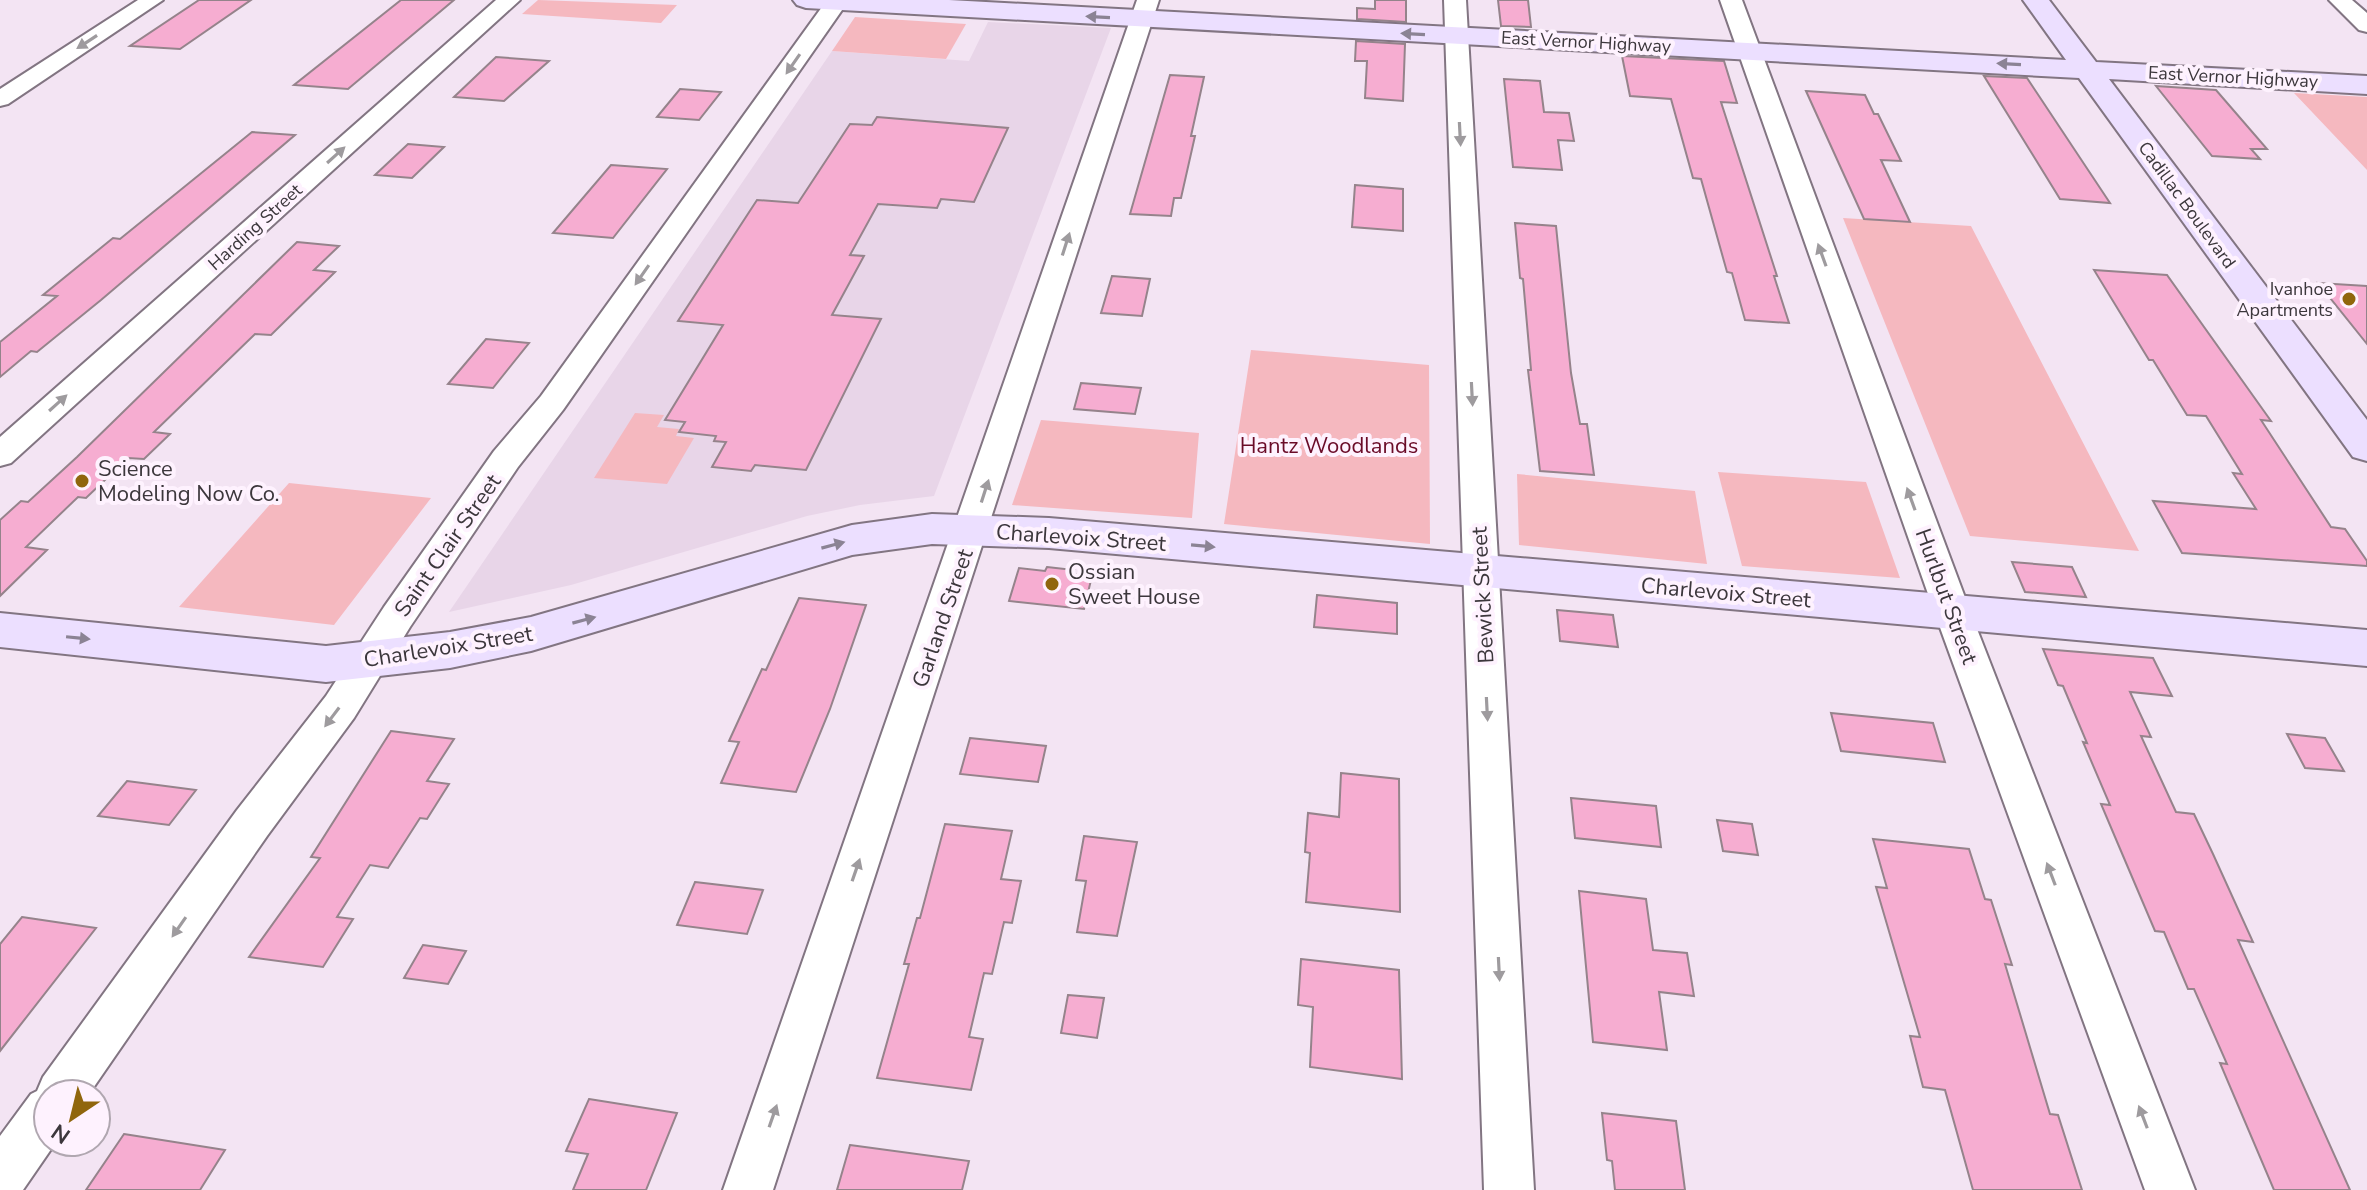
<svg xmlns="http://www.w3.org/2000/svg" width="2367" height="1190" viewBox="0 0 2367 1190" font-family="'Nunito Sans',sans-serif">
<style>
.built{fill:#e8d5e8}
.green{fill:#f5b8bf}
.building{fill:#f6add1;stroke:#95838b;stroke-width:2}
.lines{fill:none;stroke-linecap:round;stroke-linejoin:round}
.street-casing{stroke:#827582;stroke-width:4}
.secondary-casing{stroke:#827582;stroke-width:4}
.street{fill:#fff;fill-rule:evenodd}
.secondary{fill:#ecdfff;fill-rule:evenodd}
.oneway{fill:#8b8394}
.oneway2{fill:#9e9b9e}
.poi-dot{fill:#90660d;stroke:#fef2fe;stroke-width:3}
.labels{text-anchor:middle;stroke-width:8;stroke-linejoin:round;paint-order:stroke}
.far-street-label{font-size:18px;fill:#3c373c;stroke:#fef2fe}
.far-poi-label{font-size:18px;fill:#3c373c;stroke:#fef2fe;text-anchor:end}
.park-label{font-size:22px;fill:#6a0b28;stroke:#fef2fe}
.poi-label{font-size:22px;fill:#3c373c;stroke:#fef2fe;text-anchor:start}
.street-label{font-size:22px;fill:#3c373c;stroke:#fef2fe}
</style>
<rect width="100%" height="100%" fill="#f3e4f3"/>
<!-- built -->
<path class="built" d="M 988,22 L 1111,28 L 934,496 L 860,505 L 807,516 L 571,585 L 449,612 L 832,51 L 969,61 Z"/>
<!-- green -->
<path class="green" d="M 538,0 L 677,5 L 661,23 L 522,14 Z
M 855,17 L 966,24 L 946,59 L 832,51 Z
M 2294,93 L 2367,97 L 2367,170 Z
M 1843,218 L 1971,226 L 2139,551 L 1970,536 Z
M 1251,350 L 1429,365 L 1430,544 L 1224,524 Z
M 635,413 L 664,415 L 657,427 L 679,429 L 676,436 L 694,438 L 667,484 L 594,478 Z
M 1041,420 L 1199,433 L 1192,518 L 1012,505 Z
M 1718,472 L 1866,482 L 1900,578 L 1742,566 Z
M 1517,474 L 1695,491 L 1707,564 L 1519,545 Z
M 289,483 L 431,498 L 334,625 L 179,607 Z"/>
<!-- building -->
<path class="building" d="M 199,0 L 251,0 L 180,49 L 130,46 Z
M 401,0 L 454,0 L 348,89 L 294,85 Z
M 1375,0 L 1406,0 L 1406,22 L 1357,19 L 1357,8 L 1375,9 Z
M 1498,0 L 1528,0 L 1531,27 L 1501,26 Z
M 1356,41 L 1405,44 L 1403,101 L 1365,98 L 1367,61 L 1355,61 Z
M 1622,56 L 1724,61 L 1737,103 L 1721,102 L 1777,276 L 1774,276 L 1789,323 L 1745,320 L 1732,273 L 1727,272 L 1701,179 L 1693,178 L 1671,99 L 1630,96 Z
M 496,57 L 549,61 L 504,101 L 454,97 Z
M 1170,75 L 1204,77 L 1191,136 L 1195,136 L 1181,198 L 1174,198 L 1171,216 L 1130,214 Z
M 1984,76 L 2027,78 L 2110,203 L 2060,199 Z
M 1504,79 L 1540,81 L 1544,112 L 1569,113 L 1574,141 L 1558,140 L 1562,170 L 1513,167 Z
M 2156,86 L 2216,90 L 2267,149 L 2251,149 L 2260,159 L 2212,156 Z
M 680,89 L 721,92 L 699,120 L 657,117 Z
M 1806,91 L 1865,95 L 1874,114 L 1878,114 L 1901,161 L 1881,160 L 1910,222 L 1864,219 Z
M 877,117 L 1008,128 L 974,202 L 941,199 L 937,208 L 878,204 L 850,255 L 864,256 L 832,315 L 881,319 L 806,470 L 755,465 L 751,471 L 712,467 L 726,442 L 714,441 L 716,436 L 679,432 L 685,422 L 665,420 L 723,325 L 678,321 L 757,200 L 798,203 L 850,124 L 872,125 Z
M 252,132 L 295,135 L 101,300 L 37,352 L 31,351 L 0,377 L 0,342 L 57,296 L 43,295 L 113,238 L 120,239 Z
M 408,144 L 444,147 L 412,178 L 375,175 Z
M 611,165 L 667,169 L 613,238 L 553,233 Z
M 1355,185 L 1403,189 L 1403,231 L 1352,227 Z
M 1515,223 L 1556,226 L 1571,373 L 1580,424 L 1587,424 L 1594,475 L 1540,471 L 1528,370 L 1531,370 L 1523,279 L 1520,278 Z
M 297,242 L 339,246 L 314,270 L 335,272 L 271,335 L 255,334 L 154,432 L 170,434 L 144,459 L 128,458 L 86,498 L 78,497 L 26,547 L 47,550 L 0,596 L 0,520 L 21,501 L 28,502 L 77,457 Z
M 2094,270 L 2167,275 L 2271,421 L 2261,420 L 2331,527 L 2345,529 L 2367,561 L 2367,566 L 2182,553 L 2153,501 L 2256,509 L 2233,473 L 2242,474 L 2206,416 L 2187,415 L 2153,360 L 2149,360 Z
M 1112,276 L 1150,279 L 1142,316 L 1101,313 Z
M 2318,283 L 2367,286 L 2367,344 Z
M 486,339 L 529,343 L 493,388 L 448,384 Z
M 1081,383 L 1141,388 L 1135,414 L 1074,409 Z
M 2012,562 L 2072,567 L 2086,597 L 2025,592 Z
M 1047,567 L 1074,570 L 1072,574 L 1092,576 L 1084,609 L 1009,601 L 1019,568 L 1045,571 Z
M 1317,595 L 1397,603 L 1397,634 L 1314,627 Z
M 799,598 L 866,605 L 830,709 L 796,792 L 721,783 L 739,742 L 729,741 L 762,669 L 766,670 Z
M 1557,610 L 1613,615 L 1618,647 L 1560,641 Z
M 2043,649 L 2153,658 L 2172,696 L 2130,692 L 2151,737 L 2141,736 L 2176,812 L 2194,814 L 2213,854 L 2253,942 L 2238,940 L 2350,1190 L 2274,1190 L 2220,1063 L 2227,1064 L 2194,989 L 2188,989 L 2164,932 L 2155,931 L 2118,844 L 2101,804 L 2110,805 L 2083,742 L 2087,743 L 2063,686 L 2058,685 Z
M 1831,713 L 1933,723 L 1945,762 L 1841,751 Z
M 391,731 L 454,739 L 427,781 L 449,784 L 427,819 L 420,818 L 388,868 L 370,865 L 337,917 L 353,919 L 323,967 L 249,957 L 320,858 L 311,857 Z
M 2287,734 L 2325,738 L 2344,771 L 2305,768 Z
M 970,738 L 1046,746 L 1038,782 L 960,774 Z
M 1341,773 L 1399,779 L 1400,912 L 1306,902 L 1310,853 L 1305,852 L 1308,813 L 1339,817 Z
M 127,781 L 196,790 L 169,825 L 98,816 Z
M 1571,798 L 1656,806 L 1661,847 L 1575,838 Z
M 1717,820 L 1752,824 L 1758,855 L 1723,851 Z
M 945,824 L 1012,831 L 1001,879 L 1021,881 L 1012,923 L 1004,922 L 992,974 L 984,973 L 969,1037 L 983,1039 L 971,1090 L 877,1078 L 909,964 L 904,964 L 917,918 L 920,918 Z
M 1084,836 L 1137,842 L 1117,936 L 1077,932 L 1086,881 L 1076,880 Z
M 1873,839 L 1969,849 L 1985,899 L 1991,900 L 2012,965 L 2005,964 L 2050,1114 L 2058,1115 L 2082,1190 L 1973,1190 L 1945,1090 L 1923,1087 L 1910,1036 L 1920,1037 L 1876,887 L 1887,888 Z
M 695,882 L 763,890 L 747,934 L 677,925 Z
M 1579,891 L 1646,899 L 1653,950 L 1687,953 L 1694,996 L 1659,992 L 1667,1050 L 1593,1042 Z
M 22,917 L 96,928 L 0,1051 L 0,944 Z
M 423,945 L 466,951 L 448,984 L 404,978 Z
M 1301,959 L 1399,970 L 1402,1079 L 1310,1067 L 1313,1007 L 1298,1005 Z
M 1068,995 L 1104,998 L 1097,1038 L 1061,1033 Z
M 589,1099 L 677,1113 L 646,1190 L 573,1190 L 588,1154 L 566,1151 Z
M 1602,1113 L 1676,1121 L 1685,1190 L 1615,1190 L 1612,1161 L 1607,1160 Z
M 124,1134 L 225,1150 L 200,1190 L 86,1190 Z
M 850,1145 L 969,1161 L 962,1190 L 837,1190 Z"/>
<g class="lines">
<defs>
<path id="street" d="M 138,0 L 163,0 L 8,104 L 0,106 L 0,89 Z
M 496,0 L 520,0 L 11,463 L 0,466 L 0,437 Z
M 827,0 L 849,0 L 563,410 L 518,467 L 410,627 L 354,718 L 267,836 L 89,1094 L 48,1094 L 48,1142 L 56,1142 L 23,1190 L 0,1190 L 0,1136 L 31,1094 L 37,1091 L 43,1077 L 237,810 L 326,696 L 384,607 L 494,451 L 541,396 Z
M 1137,0 L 1159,0 L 773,1190 L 723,1190 Z
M 1444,0 L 1466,0 L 1534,1190 L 1484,1190 Z
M 1720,0 L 1742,0 L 1970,611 L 2195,1190 L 2145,1190 L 1934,611 Z
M 2329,0 L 2352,0 L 2367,13 L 2367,32 L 2359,30 Z"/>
<path id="secondary" d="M 793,0 L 949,0 L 2066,60 L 2023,0 L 2049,0 L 2096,62 L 2367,76 L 2367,94 L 2109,79 L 2367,420 L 2367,461 L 2353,457 L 2079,78 L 806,8 L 797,5 Z
M 932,514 L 1049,518 L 2367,630 L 2367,666 L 1049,548 L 932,544 L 852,555 L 531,651 L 450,668 L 326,682 L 0,647 L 0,613 L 326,646 L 450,632 L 531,617 L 852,525 Z"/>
</defs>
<!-- street casing -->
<use href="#street" class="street-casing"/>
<!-- secondary casing -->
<use href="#secondary" class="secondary-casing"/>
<!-- street -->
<use href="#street" class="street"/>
<!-- secondary -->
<use href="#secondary" class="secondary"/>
</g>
<!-- one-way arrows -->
<defs><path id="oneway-solid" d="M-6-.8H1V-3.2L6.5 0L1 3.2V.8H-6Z" transform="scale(2)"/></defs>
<g class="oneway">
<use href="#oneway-solid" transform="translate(1098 17) rotate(-177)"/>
<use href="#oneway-solid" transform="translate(1413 34) rotate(-177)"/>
<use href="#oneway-solid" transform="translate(2009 64) rotate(-177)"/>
<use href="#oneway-solid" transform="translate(833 545) rotate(-15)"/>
<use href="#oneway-solid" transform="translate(1203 546) rotate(5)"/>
<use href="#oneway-solid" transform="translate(584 620) rotate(-15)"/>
<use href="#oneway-solid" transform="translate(78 638) rotate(6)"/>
</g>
<g class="oneway2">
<use href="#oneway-solid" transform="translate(87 42) rotate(147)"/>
<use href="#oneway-solid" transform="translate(793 64) rotate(125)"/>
<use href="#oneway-solid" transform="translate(1460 134) rotate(87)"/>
<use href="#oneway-solid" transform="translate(336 155) rotate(-42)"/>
<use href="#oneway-solid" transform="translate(1066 244) rotate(-72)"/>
<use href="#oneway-solid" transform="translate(1822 255) rotate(-110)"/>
<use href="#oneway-solid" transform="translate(642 275) rotate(125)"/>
<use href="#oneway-solid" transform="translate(1472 394) rotate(87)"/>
<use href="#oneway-solid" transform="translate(58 403) rotate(-42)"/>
<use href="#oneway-solid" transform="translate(985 491) rotate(-72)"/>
<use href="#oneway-solid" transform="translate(1911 499) rotate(-110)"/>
<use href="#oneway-solid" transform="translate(1487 709) rotate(87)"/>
<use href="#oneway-solid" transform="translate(332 717) rotate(127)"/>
<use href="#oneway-solid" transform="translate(856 870) rotate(-71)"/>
<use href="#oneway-solid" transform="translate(2051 874) rotate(-111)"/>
<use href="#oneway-solid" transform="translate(179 927) rotate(125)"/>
<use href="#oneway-solid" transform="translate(1499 969) rotate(87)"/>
<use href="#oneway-solid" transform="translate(773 1116) rotate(-71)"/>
<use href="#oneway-solid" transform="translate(2143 1117) rotate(-111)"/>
</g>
<!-- markers -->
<g class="poi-dot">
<circle cx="2349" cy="299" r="8"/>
<circle cx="82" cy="481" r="8"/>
<circle cx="1052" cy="584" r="8"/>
</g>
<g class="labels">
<!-- far-street labels -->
<g class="far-street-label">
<text transform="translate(1586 42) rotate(3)" y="6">East Vernor Highway</text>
<text transform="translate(2233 77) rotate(3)" y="6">East Vernor Highway</text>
<text transform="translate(2187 205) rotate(54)" y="6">Cadillac Boulevard</text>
<text transform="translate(255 227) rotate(-42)" y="6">Harding Street</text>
</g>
<!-- far-poi labels -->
<g class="far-poi-label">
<text x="2333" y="295">Ivanhoe<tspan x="2333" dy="21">Apartments</tspan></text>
</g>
<!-- park labels -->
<g class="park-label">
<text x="1329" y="453">Hantz Woodlands</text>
</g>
<!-- poi labels -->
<g class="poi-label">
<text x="98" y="476">Science<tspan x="98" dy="25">Modeling Now Co.</tspan></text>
<text x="1068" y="579">Ossian<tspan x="1068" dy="25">Sweet House</tspan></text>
</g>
<!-- street labels -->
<g class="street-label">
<text transform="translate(1081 537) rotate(4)" y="8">Charlevoix Street</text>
<text transform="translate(447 545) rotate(-55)" y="8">Saint Clair Street</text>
<text transform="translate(1726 592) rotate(5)" y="8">Charlevoix Street</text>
<text transform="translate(1482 595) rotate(-93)" y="8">Bewick Street</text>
<text transform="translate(1947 596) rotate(70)" y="8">Hurlbut Street</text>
<text transform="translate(942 618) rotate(-71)" y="8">Garland Street</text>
<text transform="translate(448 646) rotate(-9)" y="8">Charlevoix Street</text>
</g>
</g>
<!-- north arrow -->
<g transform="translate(72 1118) rotate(215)"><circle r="38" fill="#fef2fe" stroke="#b0a7b0" stroke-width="2"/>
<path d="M0-6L14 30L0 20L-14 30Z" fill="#90660d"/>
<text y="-12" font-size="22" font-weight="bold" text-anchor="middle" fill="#3c373c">N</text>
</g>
</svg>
